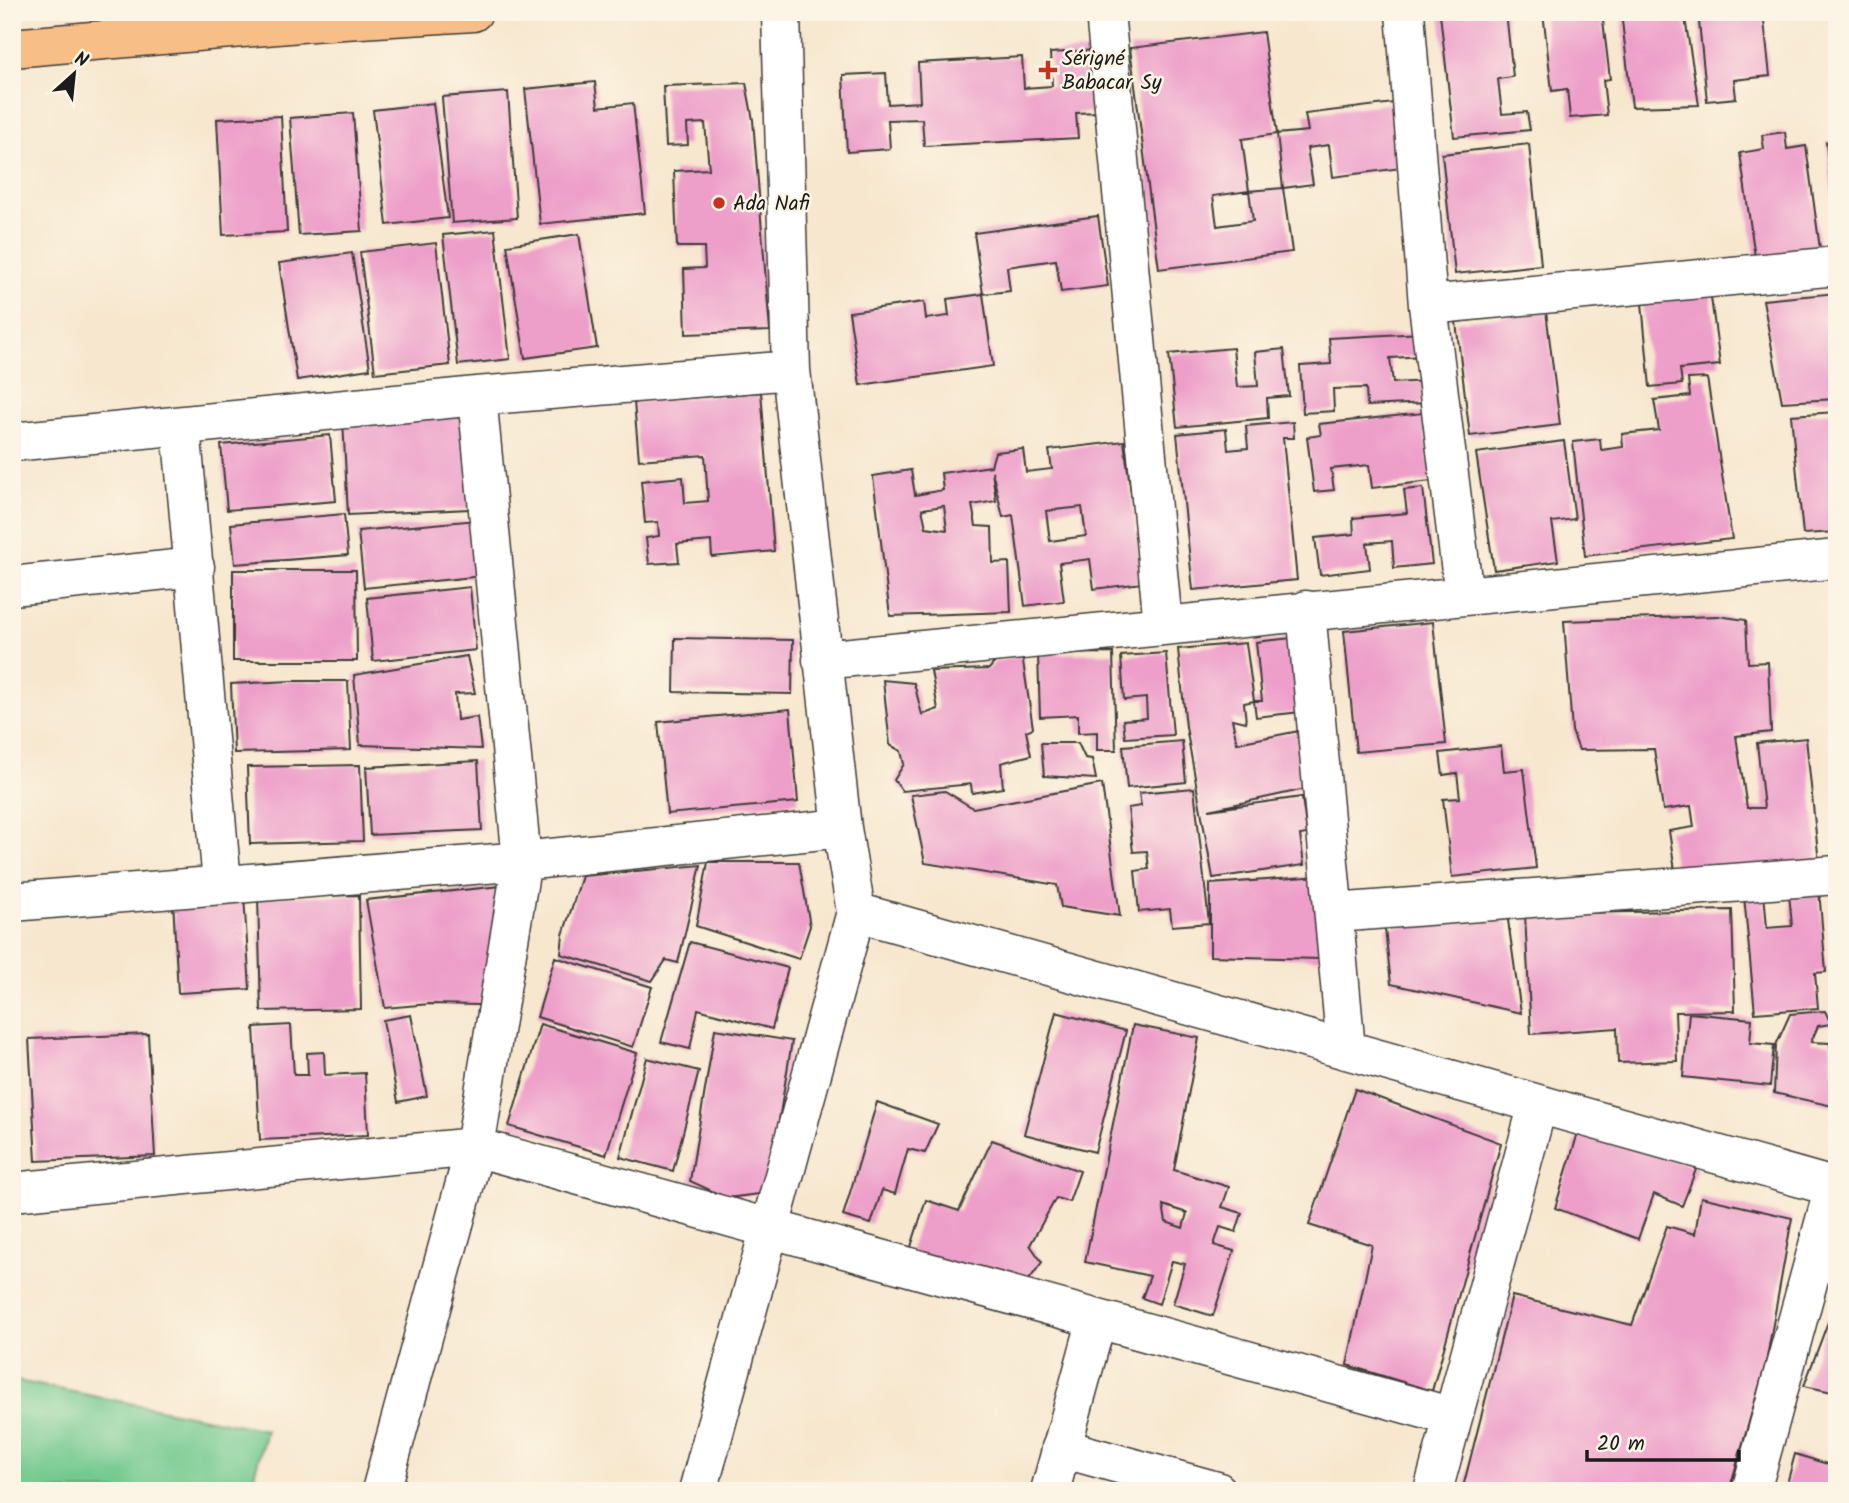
<svg xmlns="http://www.w3.org/2000/svg" width="1849" height="1503" viewBox="0 0 1849 1503" font-family="Kalam,sans-serif">
<style>
.green{fill:#72c98f;stroke:#477256;stroke-width:2}
.building{fill:#ed9ec9;fill-rule:evenodd}
.lines{fill:none;stroke-linecap:round;stroke-linejoin:round}
.street-casing{stroke:#3d3a37;stroke-width:41}
.primary-casing{stroke:#3d3a37;stroke-width:41}
.street{stroke:#fff;stroke-width:38}
.primary{stroke:#f7be87;stroke-width:38}
.poi-dot{fill:#c8321e;stroke:#fcf5e5;stroke-width:2.5}
.labels{text-anchor:middle;stroke-width:5;stroke-linejoin:round;paint-order:stroke}
.poi-label{font-size:21px;fill:#1c1c1c;stroke:#fcf5e5;text-anchor:start}
</style>
<rect width="100%" height="100%" fill="#fcf5e5"/>
<filter id="ink" filterUnits="userSpaceOnUse"><feTurbulence type="fractalNoise" baseFrequency=".0143" numOctaves="2"/><feDisplacementMap in="SourceGraphic" scale="14" xChannelSelector="R" yChannelSelector="G"/><feConvolveMatrix kernelMatrix="1 2 1 2 8 2 1 2 1" color-interpolation-filters="sRGB"/></filter>
<filter id="wash" filterUnits="userSpaceOnUse"><feTurbulence type="fractalNoise" baseFrequency=".00686" numOctaves="4" result="noise"/><feDisplacementMap in="SourceGraphic" scale="28" xChannelSelector="R" yChannelSelector="G"/><feGaussianBlur stdDeviation="1.57" result="paint"/><feColorMatrix in="noise" values="0 0 0 0 0 0 0 0 0 0 0 0 0 0 0 0 0 1.4 0 .05"/><feComposite in="paint" operator="in"/></filter>
<g filter="url(#wash)">
<rect width="100%" height="100%" fill="#f7e7cf"/>
<!-- green -->
<path class="green" d="M 12,1380 L 266,1430 L 250,1491 L 12,1491 Z"/>
<g id="blocks">
<!-- building -->
<path class="building" d="M 1506,12 L 1513,77 L 1498,79 L 1502,114 L 1527,112 L 1530,130 L 1454,137 L 1440,14 Z
M 1543,12 L 1602,12 L 1610,79 L 1603,80 L 1607,115 L 1570,118 L 1567,89 L 1552,91 Z
M 1621,12 L 1684,12 L 1699,105 L 1632,107 Z
M 1698,12 L 1763,12 L 1770,76 L 1734,80 L 1736,98 L 1707,101 Z
M 1263,32 L 1277,134 L 1242,139 L 1249,191 L 1213,196 L 1217,226 L 1253,221 L 1249,191 L 1283,188 L 1292,252 L 1159,269 L 1130,48 Z
M 1095,50 L 1099,112 L 1076,113 L 1078,138 L 924,146 L 922,119 L 888,120 L 890,149 L 847,152 L 843,75 L 886,73 L 888,104 L 920,102 L 918,63 L 1022,57 L 1024,88 L 1052,86 L 1050,53 Z
M 595,82 L 598,107 L 633,103 L 645,213 L 540,224 L 525,89 Z
M 746,83 L 753,120 L 770,331 L 686,334 L 684,269 L 705,268 L 704,247 L 677,247 L 674,171 L 709,169 L 705,123 L 687,124 L 688,145 L 666,146 L 663,86 Z
M 508,92 L 517,218 L 452,223 L 442,97 Z
M 1401,102 L 1409,167 L 1333,177 L 1329,145 L 1307,148 L 1313,184 L 1283,188 L 1277,134 L 1308,131 L 1305,114 Z
M 433,103 L 448,218 L 387,225 L 373,110 Z
M 353,113 L 362,231 L 299,235 L 290,118 Z
M 281,116 L 287,232 L 223,235 L 217,119 Z
M 1785,132 L 1787,149 L 1806,146 L 1821,256 L 1756,264 L 1740,153 L 1764,149 L 1762,135 Z
M 1837,141 L 1837,222 L 1835,222 L 1826,142 Z
M 1529,144 L 1541,265 L 1455,274 L 1442,154 Z
M 1098,216 L 1108,286 L 1061,292 L 1056,260 L 1007,267 L 1010,291 L 983,294 L 974,233 Z
M 495,230 L 510,359 L 458,365 L 443,235 Z
M 579,234 L 597,348 L 525,358 L 507,245 Z
M 436,243 L 450,365 L 375,373 L 360,252 Z
M 352,253 L 370,369 L 297,380 L 279,263 Z
M 1710,290 L 1720,365 L 1680,369 L 1682,384 L 1650,387 L 1642,303 Z
M 1837,293 L 1837,399 L 1782,402 L 1763,300 Z
M 983,294 L 993,366 L 860,385 L 849,312 L 924,302 L 926,319 L 949,316 L 947,299 Z
M 1546,311 L 1560,425 L 1470,436 L 1456,322 Z
M 1423,333 L 1425,356 L 1390,358 L 1393,383 L 1427,381 L 1428,403 L 1367,406 L 1366,388 L 1333,389 L 1334,411 L 1303,413 L 1300,366 L 1331,364 L 1329,338 Z
M 1233,348 L 1237,387 L 1258,386 L 1255,352 L 1284,349 L 1289,396 L 1267,398 L 1268,418 L 1177,427 L 1169,354 Z
M 1707,378 L 1732,539 L 1585,556 L 1573,442 L 1600,439 L 1601,450 L 1623,447 L 1622,434 L 1659,430 L 1654,400 L 1690,396 L 1688,379 Z
M 761,392 L 774,551 L 712,557 L 711,541 L 677,544 L 679,562 L 649,564 L 646,538 L 659,536 L 658,522 L 645,523 L 641,481 L 683,477 L 685,503 L 708,501 L 705,455 L 639,460 L 634,402 Z
M 1837,412 L 1837,532 L 1803,534 L 1791,415 Z
M 1423,413 L 1431,481 L 1372,488 L 1369,465 L 1331,469 L 1334,490 L 1314,492 L 1307,437 L 1321,435 L 1319,424 Z
M 465,415 L 469,509 L 348,515 L 343,420 Z
M 1293,422 L 1294,438 L 1283,438 L 1297,580 L 1193,590 L 1177,434 L 1226,429 L 1228,450 L 1248,448 L 1246,426 Z
M 330,435 L 336,501 L 227,510 L 221,445 Z
M 1124,441 L 1143,583 L 1094,589 L 1090,559 L 1059,563 L 1064,601 L 1025,606 L 1013,515 L 1003,517 L 992,471 L 996,501 L 972,505 L 976,526 L 992,527 L 993,563 L 1009,562 L 1011,612 L 890,616 L 873,476 L 911,470 L 915,495 L 943,490 L 941,473 L 991,466 L 995,452 L 1023,449 L 1026,472 L 1052,469 L 1049,450 ZM 944,506 L 947,530 L 926,527 L 922,509 ZM 1082,507 L 1086,536 L 1050,541 L 1046,511 Z
M 1564,441 L 1575,519 L 1552,522 L 1558,561 L 1494,570 L 1476,453 Z
M 1423,488 L 1432,564 L 1394,568 L 1392,541 L 1367,543 L 1370,569 L 1320,575 L 1315,538 L 1354,534 L 1353,518 L 1407,513 L 1404,490 Z
M 344,514 L 348,555 L 235,564 L 231,524 Z
M 477,520 L 483,576 L 364,588 L 358,531 Z
M 233,570 L 356,570 L 357,661 L 233,661 Z
M 470,587 L 476,650 L 373,661 L 367,598 Z
M 1718,616 L 1746,620 L 1748,663 L 1768,662 L 1771,732 L 1736,736 L 1747,808 L 1764,808 L 1757,743 L 1806,738 L 1819,863 L 1676,877 L 1669,831 L 1694,827 L 1691,806 L 1663,810 L 1654,749 L 1579,750 L 1572,731 L 1564,621 Z
M 1433,622 L 1446,744 L 1356,752 L 1344,631 Z
M 1301,637 L 1310,711 L 1256,717 L 1254,701 L 1244,703 L 1246,722 L 1232,719 L 1237,743 L 1299,731 L 1310,788 L 1209,810 L 1302,797 L 1307,834 L 1300,835 L 1304,865 L 1213,878 L 1186,727 L 1178,649 L 1246,643 L 1254,701 L 1262,701 L 1256,642 Z
M 675,638 L 793,640 L 792,694 L 674,692 Z
M 1113,653 L 1116,750 L 1097,750 L 1097,732 L 1078,733 L 1078,715 L 1040,717 L 1038,654 Z
M 1166,653 L 1173,735 L 1125,738 L 1123,720 L 1147,718 L 1146,698 L 1124,700 L 1121,656 Z
M 1022,655 L 1033,728 L 1026,731 L 1031,755 L 1001,763 L 1003,788 L 972,793 L 971,784 L 902,791 L 894,780 L 904,764 L 901,751 L 890,745 L 883,680 L 914,683 L 922,715 L 938,709 L 931,671 L 989,669 L 995,662 Z
M 467,656 L 475,693 L 455,694 L 457,720 L 477,717 L 481,749 L 360,745 L 354,675 Z
M 291,681 L 348,681 L 351,750 L 234,753 L 231,684 Z
M 790,709 L 798,802 L 667,814 L 658,722 Z
M 1182,741 L 1186,782 L 1127,788 L 1123,746 Z
M 1041,743 L 1078,743 L 1085,758 L 1092,759 L 1096,779 L 1044,776 Z
M 1501,746 L 1504,771 L 1524,769 L 1536,868 L 1452,877 L 1443,799 L 1460,798 L 1457,773 L 1443,775 L 1440,753 Z
M 478,761 L 482,830 L 370,835 L 366,767 Z
M 360,765 L 363,841 L 250,844 L 247,767 Z
M 1102,784 L 1120,916 L 1061,907 L 1057,885 L 925,863 L 911,795 L 945,791 L 973,808 Z
M 1194,788 L 1209,923 L 1172,926 L 1170,909 L 1139,912 L 1135,871 L 1149,869 L 1147,851 L 1133,852 L 1128,808 L 1141,806 L 1139,793 Z
M 708,862 L 799,862 L 810,926 L 799,959 L 696,926 Z
M 701,865 L 678,963 L 666,960 L 652,981 L 561,954 L 563,935 L 582,876 Z
M 1320,876 L 1320,959 L 1210,956 L 1210,884 Z
M 502,886 L 479,1005 L 430,1004 L 385,1008 L 366,900 Z
M 1819,890 L 1826,972 L 1815,973 L 1818,1008 L 1755,1013 L 1744,896 L 1764,893 L 1767,928 L 1792,926 L 1789,893 Z
M 359,895 L 361,1009 L 261,1011 L 258,897 Z
M 244,896 L 250,989 L 178,993 L 173,900 Z
M 1732,910 L 1735,1011 L 1675,1012 L 1677,1061 L 1618,1063 L 1617,1028 L 1531,1034 L 1525,914 Z
M 1507,913 L 1521,1013 L 1391,984 L 1385,928 Z
M 690,942 L 788,968 L 772,1029 L 698,1009 L 690,1049 L 661,1042 Z
M 555,957 L 652,987 L 633,1047 L 537,1017 Z
M 1825,1011 L 1831,1024 L 1818,1026 L 1811,1042 L 1830,1043 L 1837,1107 L 1774,1093 L 1776,1045 L 1790,1014 Z
M 1056,1012 L 1126,1031 L 1095,1152 L 1024,1134 Z
M 1689,1013 L 1752,1019 L 1750,1043 L 1774,1045 L 1770,1086 L 1683,1077 Z
M 411,1015 L 427,1096 L 398,1102 L 383,1020 Z
M 540,1024 L 637,1053 L 606,1155 L 509,1126 Z
M 291,1025 L 294,1075 L 308,1075 L 307,1053 L 324,1052 L 325,1075 L 365,1073 L 368,1135 L 260,1140 L 254,1027 Z
M 1133,1025 L 1199,1038 L 1174,1170 L 1229,1187 L 1222,1207 L 1242,1213 L 1236,1232 L 1220,1227 L 1214,1245 L 1234,1251 L 1213,1316 L 1173,1304 L 1185,1264 L 1172,1261 L 1159,1304 L 1142,1298 L 1150,1276 L 1085,1262 ZM 1163,1205 L 1187,1213 L 1183,1228 L 1166,1222 Z
M 715,1029 L 792,1041 L 767,1193 L 727,1198 L 690,1181 Z
M 148,1034 L 155,1156 L 36,1161 L 29,1039 Z
M 647,1058 L 699,1071 L 673,1171 L 620,1157 Z
M 1355,1089 L 1501,1143 L 1432,1391 L 1347,1365 L 1372,1245 L 1309,1225 Z
M 877,1102 L 938,1124 L 925,1153 L 908,1149 L 895,1194 L 882,1190 L 871,1224 L 843,1216 Z
M 1578,1133 L 1697,1167 L 1682,1206 L 1654,1194 L 1638,1239 L 1555,1208 Z
M 992,1140 L 1080,1171 L 1069,1202 L 1056,1198 L 1030,1245 L 1042,1262 L 1026,1284 L 909,1253 L 926,1200 L 959,1211 Z
M 1701,1197 L 1792,1218 L 1766,1363 L 1729,1491 L 1462,1491 L 1512,1296 L 1632,1325 L 1667,1226 L 1695,1234 Z
M 1837,1298 L 1837,1393 L 1804,1386 Z
M 1795,1454 L 1837,1467 L 1837,1491 L 1785,1491 Z"/>
</g>
</g>
<g filter="url(#ink)">
<use href="#blocks" fill-opacity="0" stroke="#3d3a37" stroke-width="2"/>
<g class="lines">
<defs>
<path id="street" d="M 1105,12 L 1163,625
M 1405,12 L 1428,305 L 1464,596
M 1428,305 L 1837,266
M 181,427 L 222,883
M 12,442 L 477,396 L 791,370
M 12,586 L 195,567
M 1306,610 L 1346,1050
M 822,660 L 1837,559
M 12,902 L 522,861 L 842,828
M 856,912 L 1837,1188
M 1334,913 L 1837,875
M 12,1192 L 475,1147 L 1453,1417
M 1061,1448 L 1217,1491
M 381,1491 L 475,1147 L 522,861 L 477,396
M 698,1491 L 856,912 L 842,828 L 791,370 L 781,12
M 1050,1491 L 1097,1319
M 1433,1491 L 1538,1104
M 1751,1491 L 1834,1187"/>
<path id="primary" d="M 12,48 L 312,22 L 473,12"/>
</defs>
<!-- street casing -->
<use href="#street" class="street-casing"/>
<!-- primary casing -->
<use href="#primary" class="primary-casing"/>
<!-- street -->
<use href="#street" class="street"/>
<!-- primary -->
<use href="#primary" class="primary"/>
</g>
</g>
<!-- markers -->
<g class="poi-dot">
<path d="M1044.5 59.5h7v7h7v7h-7v7h-7v-7h-7v-7h7z"/>
<circle cx="719" cy="203" r="7"/>
</g>
<g class="labels">
<!-- poi labels -->
<g class="poi-label">
<text x="1062" y="65">Sérigné<tspan x="1062" dy="24">Babacar Sy</tspan></text>
<text x="733" y="210">Ada Nafi</text>
</g>
</g>
<!-- margin -->
<rect width="1849" height="1503" fill="none" stroke="#fcf5e5" stroke-width="42"/>
<!-- north arrow -->
<g transform="translate(74 74) rotate(27)" stroke="#fcf5e5" stroke-width="5" paint-order="stroke">
<path d="M0-5L12 26L0 18L-12 26Z" fill="#1c1c1c"/>
<text y="-10" font-size="19" font-weight="bold" text-anchor="middle" fill="#1c1c1c">N</text>
</g>
<!-- scale -->
<path d="M1587 1450v10h152v-10" fill="none" stroke="#1c1c1c" stroke-width="3.5"/>
<text x="1597" y="1450" font-size="21" fill="#1c1c1c" stroke="#fcf5e5" stroke-width="5" paint-order="stroke">20 m</text>
</svg>
